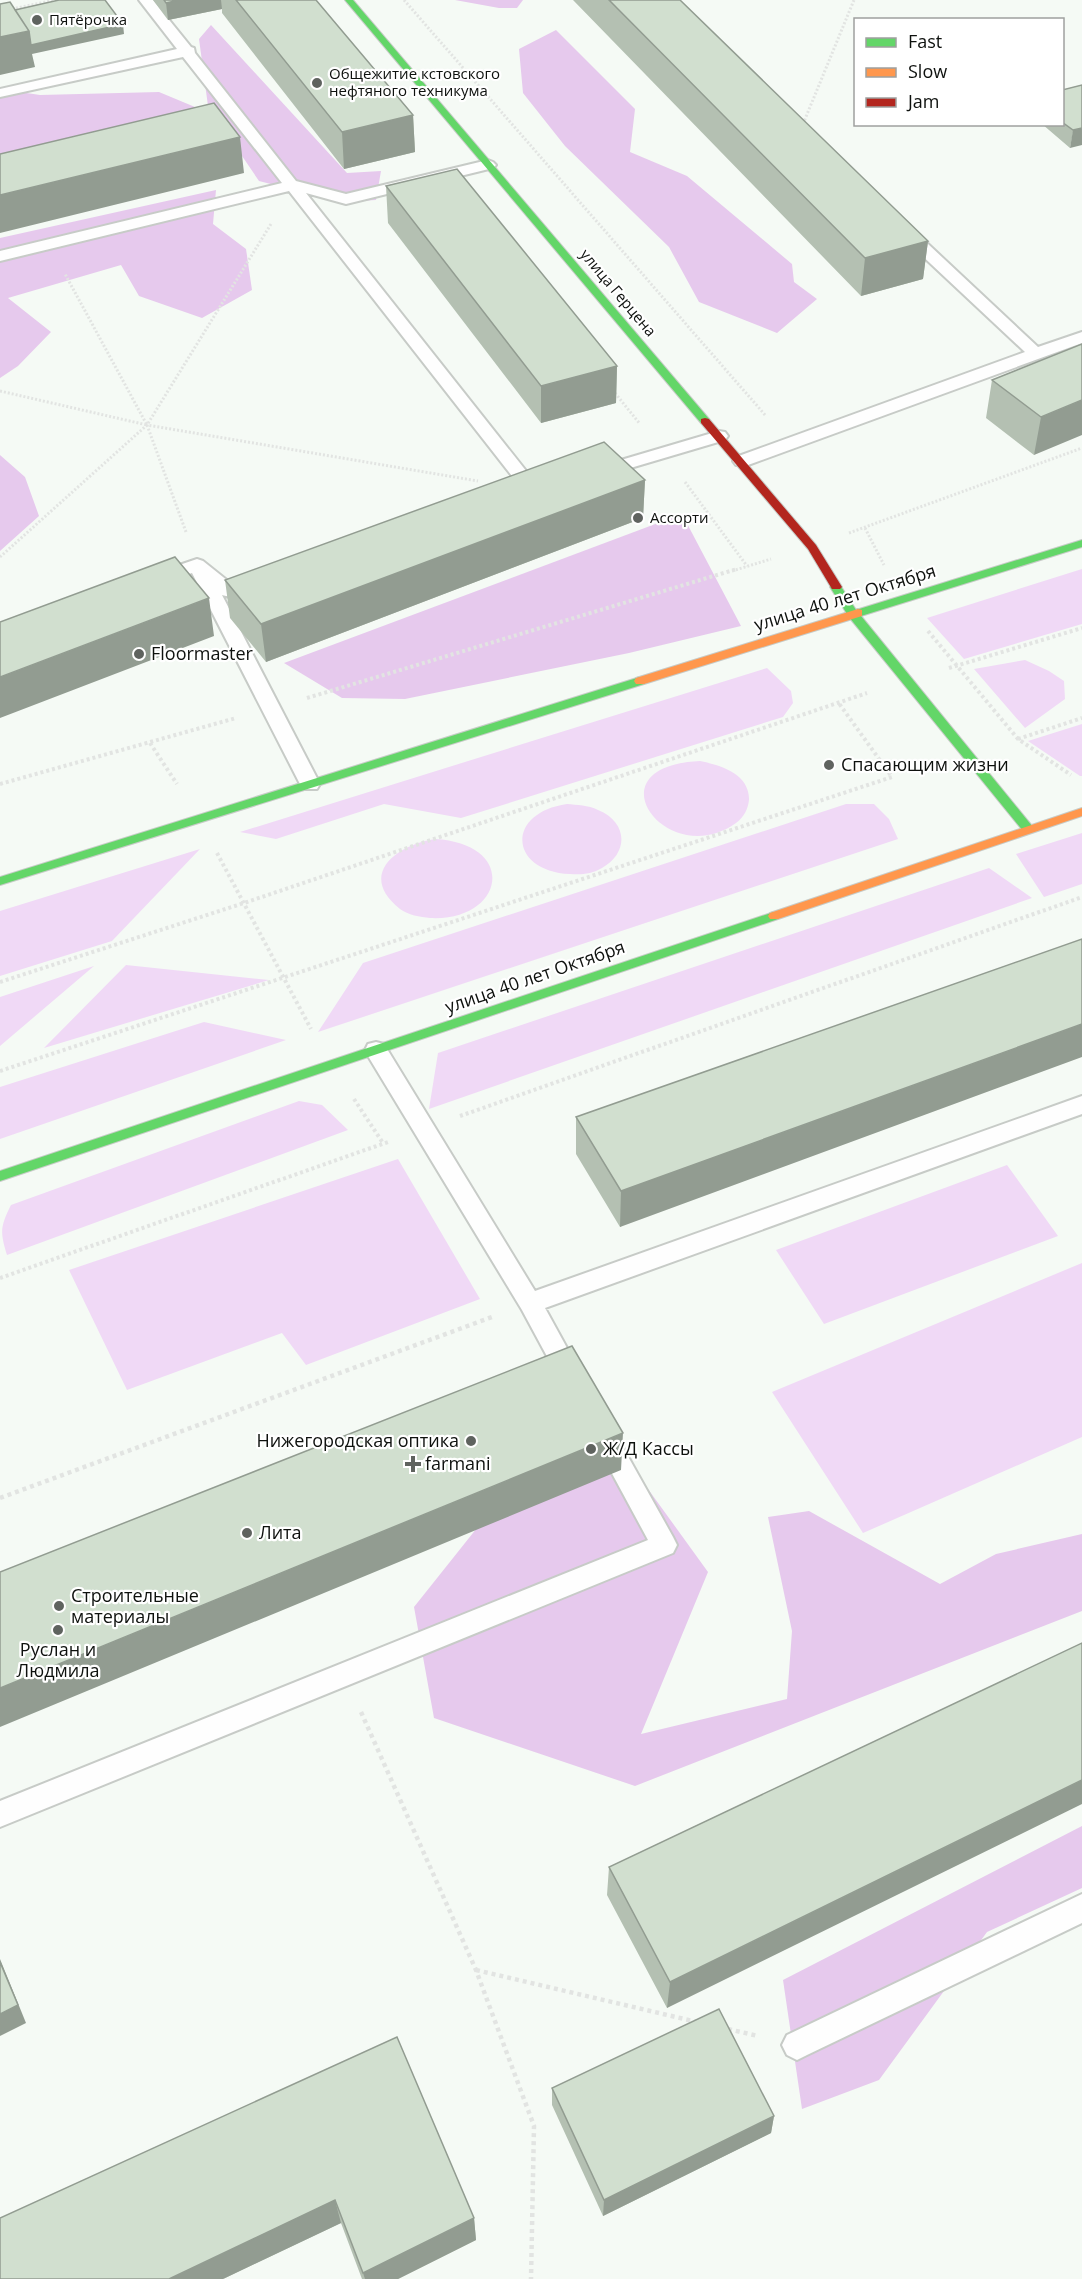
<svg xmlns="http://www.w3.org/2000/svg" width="1082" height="2279" viewBox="0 0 1082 2279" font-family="'Open Sans',sans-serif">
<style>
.green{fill:#f0d9f6}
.forest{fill:#e6c9ed}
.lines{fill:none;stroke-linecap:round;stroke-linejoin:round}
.lane-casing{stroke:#c7cbc7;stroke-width:4}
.fast-casing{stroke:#c7cbc7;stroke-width:2}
.slow-casing{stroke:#c7cbc7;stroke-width:2}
.jam-casing{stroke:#c7cbc7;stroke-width:2}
.path-far2{stroke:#e2e4e2;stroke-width:3;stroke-dasharray:2 2;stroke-linecap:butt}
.path-far1{stroke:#e2e4e2;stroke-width:4;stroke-dasharray:3 3;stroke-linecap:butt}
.path{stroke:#e2e4e2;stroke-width:4.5;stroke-dasharray:4 4;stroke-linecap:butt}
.lane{fill:#fefefe;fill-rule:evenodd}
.fast{fill:#63d668;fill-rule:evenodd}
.slow{fill:#ff974d;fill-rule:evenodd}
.jam{fill:#b3261e;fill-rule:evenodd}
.wall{fill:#b4c0b2}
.shaded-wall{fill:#929c91}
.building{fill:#d1dfcf;stroke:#929c91;stroke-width:1.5}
.poi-dot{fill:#5f635f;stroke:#fff;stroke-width:2}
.labels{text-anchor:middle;stroke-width:4.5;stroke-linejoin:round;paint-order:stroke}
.far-poi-label{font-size:15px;fill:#0e110e;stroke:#fff;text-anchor:start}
.far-street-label{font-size:15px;fill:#0e110e;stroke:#fff}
.street-label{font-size:18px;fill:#0e110e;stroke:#fff}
.poi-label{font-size:18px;fill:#0e110e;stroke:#fff;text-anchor:start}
</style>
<rect width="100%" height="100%" fill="#f5faf5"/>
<!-- green -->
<path class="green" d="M 1082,569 L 1082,624 L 964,659 L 927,618 Z
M 1025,660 L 1049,671 L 1064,681 L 1065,699 L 1025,728 L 974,669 Z
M 767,668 L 791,691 L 793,703 L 783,717 L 461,818 L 384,804 L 276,839 L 240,832 Z
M 1082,724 L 1082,776 L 1080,776 L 1028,741 Z
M 700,761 C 720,765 750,774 749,800 C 748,809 744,817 736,823 C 667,872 588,766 700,761 Z
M 567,804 C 577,805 588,805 598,810 C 628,822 629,853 602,868 C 592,874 581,875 570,874 C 509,871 505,813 567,804 Z
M 846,804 L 874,804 L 889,819 L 898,839 L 318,1032 L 363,963 Z
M 1082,833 L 1082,884 L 1044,897 L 1016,854 Z
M 435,839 C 520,844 504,922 430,918 C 420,917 408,915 400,909 C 357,875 396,845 435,839 Z
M 200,849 L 112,941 L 0,976 L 0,911 Z
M 989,868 L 1032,898 L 429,1109 L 438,1053 Z
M 126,965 L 269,980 L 44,1048 Z
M 94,966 L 0,1046 L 0,997 Z
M 204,1022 L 286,1040 L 0,1139 L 0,1087 Z
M 299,1101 L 322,1105 L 348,1130 L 7,1255 C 0,1232 0,1227 11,1205 Z
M 398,1159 L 480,1299 L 306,1365 L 282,1333 L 127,1390 L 69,1270 Z
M 1007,1165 L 1058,1236 L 824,1324 L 776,1250 Z
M 1082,1263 L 1082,1437 L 863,1533 L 772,1392 Z"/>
<!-- forest -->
<path class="forest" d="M 455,0 L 523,0 L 517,8 L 499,8 Z
M 211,25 L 347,173 L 381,171 L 376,200 L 341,202 L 259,181 L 208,106 L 199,39 Z
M 556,30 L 635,109 L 630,152 L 687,176 L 792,264 L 794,282 L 817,299 L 777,333 L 699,302 L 669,247 L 565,146 L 523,93 L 519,49 Z
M 0,89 L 40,95 L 159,92 L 195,107 L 196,141 L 0,185 Z
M 216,190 L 213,224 L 246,249 L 252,290 L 202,318 L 139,296 L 121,265 L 8,298 L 51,332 L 18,366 L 0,378 L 0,238 Z
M 0,455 L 25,477 L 39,516 L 0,551 Z
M 682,514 L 741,626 L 629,653 L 405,699 L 342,698 L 284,663 Z
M 614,1442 L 708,1572 L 641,1734 L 787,1699 L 792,1631 L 768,1517 L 809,1511 L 940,1584 L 996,1554 L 1082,1534 L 1082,1611 L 635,1786 L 434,1718 L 414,1607 L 504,1494 Z
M 1082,1826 L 1082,1888 L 987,1932 L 879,2080 L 802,2109 L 783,1980 Z"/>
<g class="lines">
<defs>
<path id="lane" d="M 139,0 L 153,0 L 191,47 L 194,48 L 195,53 L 296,181 L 346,194 L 488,160 L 493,162 L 496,165 L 493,168 L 346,204 L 306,193 L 538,486 L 541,490 L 538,494 L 526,494 L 289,191 L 0,261 L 0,251 L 282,183 L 183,57 L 0,97 L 0,89 L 177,49 Z
M 906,227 L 912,229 L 1038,347 L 1082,332 L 1082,343 L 748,465 L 736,465 L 733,461 L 736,457 L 1025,352 L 900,235 L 898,232 L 900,229 Z
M 719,431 L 725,432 L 728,436 L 725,440 L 600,477 L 591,472 L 594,468 Z
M 197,559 L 203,561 L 233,585 L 254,578 L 263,584 C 257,594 232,599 222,595 L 320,784 L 317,789 L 303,789 L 300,784 L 192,573 L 156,585 L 147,579 L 150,575 Z
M 376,1042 L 384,1044 L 535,1291 L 1082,1096 L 1082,1114 L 545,1308 L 584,1379 L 581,1386 L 572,1389 L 563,1386 L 522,1310 L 368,1056 L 365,1050 L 368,1044 Z
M 607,1431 L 616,1435 L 673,1537 L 677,1545 L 673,1553 L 0,1827 L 0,1801 L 648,1540 L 595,1442 L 598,1435 Z
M 1082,1894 L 1082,1923 L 807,2055 L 797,2060 L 787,2055 L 782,2045 L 787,2035 Z"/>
<path id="fast" d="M 345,0 L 353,0 L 709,419 L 709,423 L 701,423 Z
M 1082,540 L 1082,547 L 861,616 L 1032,826 L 1034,829 L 1028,833 L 1024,832 L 849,617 L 830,587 L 832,585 L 840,585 L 856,610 Z
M 640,677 L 646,681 L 644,684 L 0,885 L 0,877 Z
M 774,912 L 780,916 L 778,919 L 0,1181 L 0,1171 Z"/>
<path id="slow" d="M 858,609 L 862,610 L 862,616 L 644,684 L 636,684 L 634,681 L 636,678 Z
M 1082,808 L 1082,816 L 778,919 L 770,919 L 768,916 L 770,913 Z"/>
<path id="jam" d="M 705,418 L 709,419 L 816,545 L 842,587 L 840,589 L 832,589 L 808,549 L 701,423 L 701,419 Z"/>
</defs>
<!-- lane casing -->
<use href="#lane" class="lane-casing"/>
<!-- fast casing -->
<use href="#fast" class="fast-casing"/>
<!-- slow casing -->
<use href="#slow" class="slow-casing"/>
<!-- jam casing -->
<use href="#jam" class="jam-casing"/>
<!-- path-far2 -->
<path class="path-far2" d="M 404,0 L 766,416
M 12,9 L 55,0
M 803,124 L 854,0
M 0,391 L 147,425 L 65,274
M 615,393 L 640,424
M 685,482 L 747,566
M 865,528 L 884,565
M 186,532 L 147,425 L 271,224
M 849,533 L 1082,448
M 0,557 L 147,425 L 478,481
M 732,571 L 771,559"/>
<!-- path-far1 -->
<path class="path-far1" d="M 928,631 L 1018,739 L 1071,775
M 949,668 L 1082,628
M 307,698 L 737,569
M 1018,739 L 1082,718
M 150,743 L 177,784
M 0,784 L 236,718
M 217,853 L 311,1029
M 0,982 L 244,903 L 867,693
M 0,1071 L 892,777 L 838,702
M 354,1099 L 383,1143
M 460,1116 L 1082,897
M 0,1278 L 388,1142"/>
<!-- path -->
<path class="path" d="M 0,1498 L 492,1317
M 361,1712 L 476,1970 L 534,2126 L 531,2279
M 476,1970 L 697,2022
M 728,2029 L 758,2036"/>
<!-- lane -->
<use href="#lane" class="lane"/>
<!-- fast -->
<use href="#fast" class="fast"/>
<!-- slow -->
<use href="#slow" class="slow"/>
<!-- jam -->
<use href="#jam" class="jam"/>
</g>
<!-- wall -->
<path class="wall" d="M 153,0 L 316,0 L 413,115 L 415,152 L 344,169 L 222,13 L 222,9 L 168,20 Z
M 573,0 L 680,0 L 928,241 L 923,279 L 861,296 Z
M 1082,85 L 1070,148 L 1042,124 L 1062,124 L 1062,90 Z
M 386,186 L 617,366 L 616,403 L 541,423 L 388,223 Z
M 1082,344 L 1034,455 L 986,418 L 992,380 Z
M 645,480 L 643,518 L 266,662 L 230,618 L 225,580 Z
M 1082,939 L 620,1227 L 576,1154 L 576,1117 Z
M 1082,1643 L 667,2008 L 607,1895 L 609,1867 Z
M 397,2037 L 474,2218 L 476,2240 L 398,2279 L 362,2279 L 341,2223 L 223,2279 Z
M 552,2088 L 774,2116 L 771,2133 L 603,2216 L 552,2105 Z"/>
<!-- shaded-wall -->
<path class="shaded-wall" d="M 179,0 L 221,0 L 222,9 L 168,20 L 166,3 Z
M 123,24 L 124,34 L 32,54 L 35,67 L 0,75 L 0,37 L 29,31 Z
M 413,115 L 415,152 L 344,169 L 342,132 Z
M 1082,128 L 1082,145 L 1070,148 L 1073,130 Z
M 240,137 L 244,173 L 0,233 L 0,195 Z
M 928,241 L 923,279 L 861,296 L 865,258 Z
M 617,366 L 616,403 L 541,423 L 541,386 Z
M 1082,400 L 1082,435 L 1034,455 L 1041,417 Z
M 645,480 L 643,518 L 266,662 L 261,624 Z
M 209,598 L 214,636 L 0,718 L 0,677 Z
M 1082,1024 L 1082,1057 L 620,1227 L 621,1191 Z
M 623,1433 L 621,1470 L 0,1727 L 0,1688 Z
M 1082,1780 L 1082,1804 L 667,2008 L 670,1982 Z
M 0,1959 L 26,2023 L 0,2036 Z
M 774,2116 L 771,2133 L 603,2216 L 604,2200 Z
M 335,2200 L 341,2223 L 223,2279 L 169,2279 Z
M 474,2218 L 476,2240 L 398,2279 L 365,2279 L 363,2273 Z"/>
<!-- building -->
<path class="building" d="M 59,0 L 105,0 L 123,24 L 31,45 L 29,31 L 15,10 Z
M 164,0 L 179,0 L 166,3 Z
M 236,0 L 316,0 L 413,115 L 342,132 Z
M 609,0 L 680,0 L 928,241 L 865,258 Z
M 10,2 L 29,31 L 0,37 L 0,4 Z
M 1082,85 L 1082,128 L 1073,130 L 1062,122 L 1062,90 Z
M 214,103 L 240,137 L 0,195 L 0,154 Z
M 457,169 L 617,366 L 541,386 L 386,186 Z
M 1082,344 L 1082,400 L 1041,417 L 992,380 Z
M 604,442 L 645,480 L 261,624 L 225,580 Z
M 175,557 L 209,598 L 0,677 L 0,622 Z
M 1082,939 L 1082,1024 L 621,1191 L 576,1117 Z
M 572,1346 L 623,1433 L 0,1688 L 0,1572 Z
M 1082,1643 L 1082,1780 L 670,1982 L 609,1867 Z
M 0,1962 L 18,2005 L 0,2014 Z
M 719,2009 L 774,2116 L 604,2200 L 552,2088 Z
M 397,2037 L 474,2218 L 363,2273 L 335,2200 L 169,2279 L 0,2279 L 0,2218 Z"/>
<!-- markers -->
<g class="poi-dot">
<circle cx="37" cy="20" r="6"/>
<circle cx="317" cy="83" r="6"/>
<circle cx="638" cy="518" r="6"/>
<circle cx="139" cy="654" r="6"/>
<circle cx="829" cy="765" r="6"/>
<circle cx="471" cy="1441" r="6"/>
<circle cx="591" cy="1449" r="6"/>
<path d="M410 1455h6v6h6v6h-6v6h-6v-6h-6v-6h6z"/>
<circle cx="247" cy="1533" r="6"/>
<circle cx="59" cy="1606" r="6"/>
<circle cx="58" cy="1630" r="6"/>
</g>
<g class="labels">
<!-- far-poi labels -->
<g class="far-poi-label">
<text x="49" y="25">Пятёрочка</text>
<text x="329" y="79">Общежитие кстовского<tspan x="329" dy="17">нефтяного техникума</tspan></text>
<text x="650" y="523">Ассорти</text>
</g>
<!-- far-street labels -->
<g class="far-street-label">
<text transform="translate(618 293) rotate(50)" y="5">улица Герцена</text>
</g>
<!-- street labels -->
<g class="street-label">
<text transform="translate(845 598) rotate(-17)" y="6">улица 40 лет Октября</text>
<text transform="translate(535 977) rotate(-19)" y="6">улица 40 лет Октября</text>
</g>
<!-- poi labels -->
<g class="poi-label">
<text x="151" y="660">Floormaster</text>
<text x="841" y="771">Спасающим жизни</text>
<text x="459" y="1447" text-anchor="end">Нижегородская оптика</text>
<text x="603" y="1455">Ж/Д Кассы</text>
<text x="425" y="1470">farmani</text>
<text x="259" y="1539">Лита</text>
<text x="71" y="1602">Строительные<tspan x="71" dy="21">материалы</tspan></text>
<text x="58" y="1656" text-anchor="middle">Руслан и<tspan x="58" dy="21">Людмила</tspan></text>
</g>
</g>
<!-- legend -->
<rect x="854" y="18" width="210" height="108" fill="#ffffff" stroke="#9fa09f" stroke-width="1.5"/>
<rect x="866" y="38" width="30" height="9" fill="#63d668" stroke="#9fa09f" stroke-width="1.5"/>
<text x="908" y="48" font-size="18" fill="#0e110e">Fast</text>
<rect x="866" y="68" width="30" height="9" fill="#ff974d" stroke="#9fa09f" stroke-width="1.5"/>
<text x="908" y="78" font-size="18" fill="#0e110e">Slow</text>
<rect x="866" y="98" width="30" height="9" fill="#b3261e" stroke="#9fa09f" stroke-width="1.5"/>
<text x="908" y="108" font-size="18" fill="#0e110e">Jam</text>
</svg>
